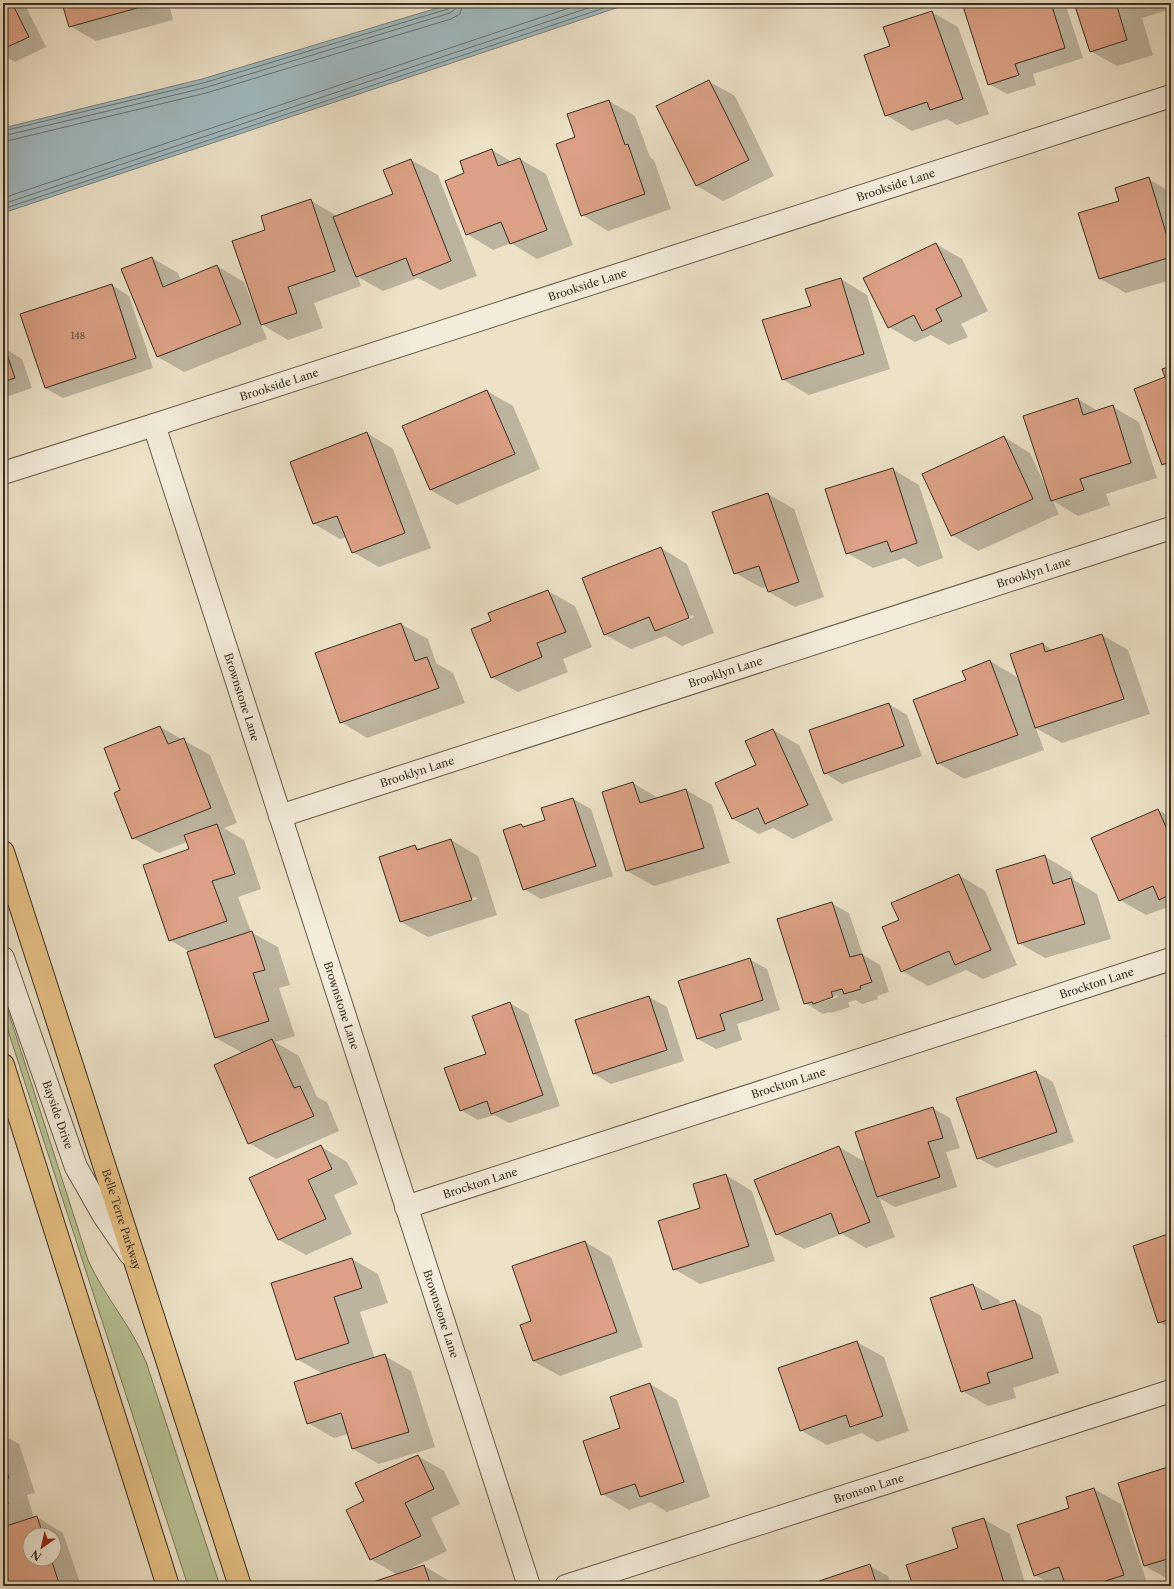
<svg xmlns="http://www.w3.org/2000/svg" width="1174" height="1589" viewBox="0 0 1174 1589" font-family="'Libre Caslon Text',serif">
<style>
.green{fill:#b8c396;stroke:#78795c}
.water{fill:#a0bac1;stroke:#778281}
.shadow{fill:#0003;fill-rule:evenodd}
.lines{fill:none;stroke-linecap:round;stroke-linejoin:round}
.shore{stroke:#6c7472;stroke-width:1}
.building{fill:#dba085;stroke:#392f22}
.minor-casing{stroke:#665c4b;stroke-width:24}
.major-casing{stroke:#392f22;stroke-width:24}
.minor{stroke:#f3ecdb;stroke-width:22}
.major{stroke:#e6c184;stroke-width:22}
.labels{text-anchor:middle;stroke-width:3;stroke-linejoin:round;paint-order:stroke}
.number-label{font-size:9px;fill:#624b3b}
.street-label{font-size:11px;fill:#392f22;stroke:#f3ecdb}
</style>
<rect width="100%" height="100%" fill="#ede2c7"/>
<filter id="stains"><feTurbulence type="fractalNoise" baseFrequency=".005" numOctaves="4"/><feColorMatrix values="0 0 0 0 .2 0 0 0 0 .09 0 0 0 0 .02 0 0 0 .5 -.17"/></filter>
<radialGradient id="worn" r=".72"><stop offset=".6" stop-color="#630" stop-opacity="0"/><stop offset="1" stop-color="#630" stop-opacity=".3"/></radialGradient>
<!-- green -->
<path class="green" d="M 3,995 L 88,1260 C 104,1296 131,1325 146,1362 L 220,1586 L 188,1586 L 3,1015 Z"/>
<!-- water -->
<path class="water" d="M 454,3 L 631,3 L 3,213 L 3,128 L 202,79 Z"/>
<!-- shadow -->
<path class="shadow" d="M 3,3 L 24,3 L 46,47 L 15,62 L 3,55 Z
M 63,3 L 169,3 L 173,20 L 96,41 L 70,26 Z
M 963,3 L 1065,3 L 1083,58 L 1033,74 L 1036,85 L 1007,94 L 989,84 Z
M 1075,3 L 1171,3 L 1171,9 L 1142,18 L 1153,55 L 1117,66 L 1090,51 Z
M 932,12 L 958,27 L 989,114 L 957,125 L 947,119 L 912,131 L 886,115 L 891,47 Z
M 708,81 L 735,96 L 774,176 L 723,201 L 697,186 Z
M 609,101 L 635,116 L 650,157 L 654,160 L 671,209 L 608,231 L 582,215 L 576,138 Z
M 492,150 L 512,162 L 520,159 L 546,174 L 573,245 L 537,259 L 511,243 L 493,250 L 467,234 Z
M 411,160 L 438,175 L 477,276 L 440,290 L 418,278 L 383,291 L 358,277 L 361,286 L 314,303 L 323,328 L 288,340 L 261,324 L 267,339 L 184,372 L 158,357 L 152,258 L 178,273 L 181,281 L 217,266 L 244,282 L 253,305 L 255,305 L 266,230 L 310,200 L 337,216 L 394,195 L 384,170 Z
M 1148,179 L 1171,192 L 1171,280 L 1126,293 L 1099,278 L 1120,201 Z
M 936,244 L 962,259 L 988,311 L 961,324 L 968,337 L 949,345 L 931,335 L 915,342 L 889,327 Z
M 841,279 L 867,295 L 890,369 L 809,395 L 782,379 Z
M 112,285 L 129,296 L 153,368 L 63,398 L 45,388 Z
M 3,349 L 5,349 L 22,359 L 32,388 L 3,398 Z
M 1171,367 L 1171,468 L 1163,464 L 1167,378 Z
M 487,391 L 513,406 L 540,469 L 457,505 L 430,490 Z
M 1078,399 L 1098,411 L 1113,407 L 1139,422 L 1157,478 L 1106,494 L 1110,505 L 1078,516 L 1053,501 L 1059,514 L 978,551 L 952,535 L 1004,437 L 1030,453 L 1045,485 L 1047,484 Z
M 3,402 L 8,416 L 3,417 Z
M 367,433 L 393,449 L 431,548 L 379,567 L 353,552 L 347,537 L 340,539 L 314,524 L 291,463 Z
M 892,469 L 919,485 L 943,558 L 918,567 L 904,558 L 873,568 L 847,553 Z
M 768,494 L 794,509 L 824,597 L 795,607 L 769,592 L 767,587 L 762,588 L 735,573 Z
M 661,548 L 687,564 L 714,633 L 682,646 L 665,636 L 631,649 L 604,634 ZM 693,615 L 694,617 L 666,628 L 664,627 Z
M 548,591 L 575,606 L 592,647 L 563,659 L 568,672 L 518,692 L 491,677 L 492,622 L 489,614 Z
M 401,624 L 428,639 L 436,663 L 453,673 L 465,703 L 367,738 L 341,722 Z
M 1102,635 L 1128,650 L 1150,714 L 1062,743 L 1036,728 L 1044,750 L 964,779 L 938,763 L 967,681 L 990,661 L 1017,677 L 1018,681 L 1043,644 L 1054,651 Z
M 889,704 L 907,715 L 922,756 L 842,784 L 825,773 Z
M 160,727 L 210,755 L 237,823 L 224,828 L 244,840 L 261,889 L 238,897 L 251,932 L 278,947 L 290,985 L 279,988 L 295,1036 L 275,1042 L 299,1056 L 317,1097 L 327,1102 L 339,1131 L 276,1159 L 249,1143 L 243,1053 L 216,1038 L 190,952 L 170,940 L 190,850 L 187,842 L 159,853 L 133,838 L 122,791 Z
M 773,730 L 799,745 L 833,820 L 793,839 L 773,828 L 759,834 L 733,819 Z
M 633,783 L 658,798 L 686,790 L 712,805 L 730,863 L 654,886 L 627,871 L 603,793 Z
M 573,799 L 591,809 L 613,876 L 541,899 L 524,889 L 521,825 L 526,828 L 546,821 Z
M 1158,810 L 1171,817 L 1171,906 L 1146,915 L 1120,900 Z
M 451,840 L 478,856 L 497,915 L 428,937 L 401,922 L 381,857 L 415,846 L 422,850 ZM 476,897 L 477,899 L 420,917 L 420,915 Z
M 1044,856 L 1071,872 L 1074,880 L 1097,894 L 1111,939 L 1045,958 L 1019,943 Z
M 959,875 L 985,891 L 1017,965 L 983,979 L 966,970 L 928,986 L 902,971 L 900,920 Z
M 831,903 L 849,913 L 863,955 L 880,965 L 889,992 L 877,996 L 878,999 L 862,1004 L 856,1000 L 848,1002 L 850,1007 L 831,1013 L 829,1012 L 823,1014 L 805,1003 ZM 837,995 L 838,997 L 818,1003 L 818,1001 Z
M 749,959 L 767,969 L 780,1010 L 737,1024 L 742,1040 L 716,1049 L 698,1039 L 679,982 Z
M 649,997 L 667,1007 L 684,1061 L 611,1084 L 594,1074 L 576,1020 Z
M 510,1003 L 528,1014 L 560,1106 L 509,1123 L 494,1115 L 478,1120 L 461,1110 Z
M 1036,1072 L 1053,1082 L 1074,1142 L 996,1168 L 978,1158 Z
M 932,1108 L 950,1118 L 960,1148 L 946,1152 L 957,1187 L 895,1207 L 879,1198 L 895,1237 L 866,1248 L 842,1234 L 804,1249 L 777,1234 L 839,1147 L 867,1163 Z
M 320,1146 L 347,1162 L 358,1184 L 334,1195 L 352,1234 L 306,1255 L 279,1240 L 250,1179 Z
M 726,1175 L 752,1191 L 775,1261 L 700,1284 L 674,1269 L 702,1208 Z
M 1171,1234 L 1171,1329 L 1159,1322 Z
M 585,1242 L 611,1257 L 643,1347 L 560,1376 L 533,1361 L 532,1321 Z
M 352,1259 L 378,1274 L 388,1303 L 360,1312 L 375,1359 L 385,1356 L 411,1371 L 435,1447 L 379,1464 L 353,1449 L 348,1434 L 334,1438 L 308,1423 L 323,1374 L 297,1359 Z
M 973,1285 L 999,1300 L 1001,1305 L 1015,1301 L 1041,1316 L 1059,1373 L 1013,1388 L 1016,1398 L 988,1406 L 962,1391 Z
M 857,1342 L 884,1357 L 909,1431 L 877,1442 L 862,1433 L 827,1445 L 800,1430 Z
M 650,1384 L 677,1400 L 710,1497 L 667,1512 L 651,1502 L 629,1510 L 602,1494 L 622,1429 Z
M 3,1435 L 19,1444 L 35,1493 L 27,1495 L 34,1518 L 37,1517 L 63,1533 L 81,1586 L 3,1586 ZM 30,1535 L 54,1535 L 54,1559 L 30,1559 Z
M 418,1456 L 444,1471 L 460,1504 L 431,1518 L 447,1551 L 403,1572 L 404,1573 L 424,1566 L 451,1582 L 452,1586 L 364,1586 L 398,1575 L 370,1559 L 365,1502 Z
M 1171,1468 L 1171,1581 L 1145,1566 Z
M 1094,1489 L 1121,1504 L 1148,1586 L 1054,1586 L 1035,1575 L 1071,1508 Z
M 983,1519 L 1010,1534 L 1026,1586 L 914,1586 L 959,1549 Z
M 870,1566 L 888,1576 L 891,1586 L 821,1586 Z"/>
<g class="lines">
<!-- shore -->
<path class="shore" d="M 3,131 L 203,83 L 448,9 L 451,7 L 452,3
M 3,136 L 204,88 L 450,13 L 455,9 L 457,3
M 3,142 L 206,93 L 451,19 L 460,14 L 463,3
M 3,198 L 584,3
M 3,204 L 603,3
M 3,209 L 619,3"/>
</g>
<!-- building -->
<path class="building" d="M 3,3 L 12,3 L 29,37 L 3,49 Z
M 62,3 L 147,3 L 148,5 L 69,27 Z
M 962,3 L 1051,3 L 1065,48 L 1015,64 L 1019,75 L 988,85 Z
M 1074,3 L 1116,3 L 1127,40 L 1090,52 Z
M 932,11 L 963,99 L 930,110 L 927,102 L 885,116 L 864,55 L 890,46 L 883,27 Z
M 709,80 L 749,160 L 696,186 L 656,106 Z
M 609,100 L 625,145 L 628,144 L 645,194 L 581,216 L 556,144 L 575,137 L 567,114 Z
M 492,149 L 498,166 L 520,158 L 547,230 L 510,244 L 501,222 L 466,235 L 445,181 L 464,173 L 460,161 Z
M 411,159 L 451,261 L 413,276 L 406,258 L 356,277 L 333,217 L 393,194 L 383,170 Z
M 1149,177 L 1171,249 L 1171,257 L 1099,279 L 1078,213 L 1119,201 L 1115,188 Z
M 311,199 L 335,271 L 288,287 L 297,313 L 261,325 L 232,241 L 265,230 L 261,216 Z
M 936,243 L 962,296 L 936,309 L 942,321 L 922,331 L 914,315 L 888,328 L 863,278 Z
M 152,257 L 163,287 L 217,265 L 241,324 L 157,357 L 121,269 Z
M 841,278 L 864,354 L 782,380 L 762,320 L 811,306 L 805,289 Z
M 112,284 L 136,358 L 45,388 L 20,314 Z
M 3,348 L 5,348 L 15,378 L 3,382 Z
M 1171,366 L 1171,461 L 1162,465 L 1134,389 L 1165,377 L 1162,369 Z
M 487,390 L 515,454 L 430,490 L 402,426 Z
M 1078,398 L 1083,415 L 1113,405 L 1131,463 L 1080,479 L 1084,490 L 1051,501 L 1023,416 Z
M 367,432 L 405,533 L 352,553 L 337,516 L 313,524 L 290,462 Z
M 1004,436 L 1033,499 L 951,536 L 922,474 Z
M 893,468 L 917,543 L 891,552 L 887,541 L 846,554 L 825,489 Z
M 768,493 L 799,582 L 768,592 L 759,566 L 734,574 L 712,512 Z
M 661,547 L 689,618 L 655,631 L 649,617 L 604,635 L 582,578 Z
M 548,590 L 566,632 L 537,643 L 542,657 L 491,678 L 471,629 L 491,621 L 488,613 Z
M 401,623 L 415,661 L 427,657 L 439,688 L 340,723 L 315,653 Z
M 1102,634 L 1124,699 L 1035,728 L 1010,654 L 1043,643 L 1045,652 Z
M 990,660 L 1018,735 L 937,764 L 913,700 L 966,680 L 962,671 Z
M 889,703 L 904,746 L 824,774 L 809,730 Z
M 160,726 L 168,744 L 184,738 L 211,808 L 132,839 L 114,793 L 120,790 L 104,748 Z
M 773,729 L 808,805 L 765,824 L 758,808 L 732,819 L 715,783 L 756,765 L 745,741 Z
M 633,782 L 640,803 L 686,789 L 704,848 L 626,871 L 602,792 Z
M 573,798 L 596,866 L 523,890 L 503,830 L 521,824 L 523,827 L 545,820 L 541,808 Z
M 1158,809 L 1171,838 L 1171,894 L 1159,900 L 1153,886 L 1119,901 L 1091,838 Z
M 217,824 L 235,874 L 212,881 L 227,921 L 169,941 L 143,865 L 189,849 L 184,835 Z
M 451,839 L 472,900 L 400,922 L 379,857 L 415,845 L 417,850 Z
M 1045,855 L 1053,884 L 1071,878 L 1085,924 L 1018,944 L 996,870 Z
M 959,874 L 991,950 L 955,965 L 949,951 L 901,972 L 882,927 L 899,920 L 891,903 Z
M 832,902 L 850,957 L 862,954 L 872,982 L 860,986 L 861,989 L 844,994 L 842,989 L 831,992 L 833,997 L 813,1004 L 812,1002 L 804,1004 L 777,919 Z
M 252,931 L 265,970 L 253,973 L 269,1021 L 215,1038 L 187,952 Z
M 750,958 L 763,1000 L 720,1014 L 725,1030 L 697,1039 L 678,981 Z
M 649,996 L 667,1050 L 593,1074 L 575,1020 Z
M 510,1002 L 543,1095 L 491,1114 L 487,1101 L 460,1111 L 444,1068 L 486,1054 L 472,1016 Z
M 1171,1034 L 1171,1052 L 1166,1035 Z
M 272,1039 L 294,1088 L 300,1086 L 314,1116 L 248,1144 L 214,1065 Z
M 1036,1071 L 1057,1132 L 977,1159 L 956,1098 Z
M 933,1107 L 943,1138 L 928,1142 L 940,1177 L 877,1197 L 855,1132 Z
M 321,1145 L 332,1169 L 308,1180 L 326,1219 L 278,1240 L 249,1178 Z
M 839,1146 L 870,1222 L 839,1234 L 831,1213 L 776,1235 L 754,1180 Z
M 726,1174 L 749,1246 L 673,1270 L 658,1221 L 700,1208 L 693,1184 Z
M 1171,1233 L 1171,1319 L 1158,1323 L 1133,1246 Z
M 585,1241 L 617,1332 L 533,1361 L 520,1325 L 531,1321 L 512,1266 Z
M 352,1258 L 362,1288 L 334,1297 L 349,1343 L 296,1360 L 271,1283 Z
M 973,1284 L 982,1310 L 1015,1300 L 1033,1358 L 987,1373 L 990,1383 L 961,1392 L 930,1298 Z
M 857,1341 L 883,1416 L 850,1427 L 846,1415 L 800,1431 L 778,1368 Z
M 385,1354 L 409,1432 L 352,1449 L 341,1413 L 307,1424 L 294,1382 Z
M 650,1383 L 684,1482 L 640,1497 L 635,1484 L 601,1495 L 583,1441 L 620,1428 L 610,1397 Z
M 418,1455 L 434,1489 L 405,1503 L 421,1536 L 370,1560 L 346,1510 L 364,1501 L 355,1483 Z
M 3,1459 L 9,1478 L 3,1479 Z
M 1171,1466 L 1171,1558 L 1144,1566 L 1118,1483 Z
M 3,1487 L 8,1504 L 3,1505 Z
M 1094,1488 L 1124,1575 L 1090,1586 L 1066,1586 L 1059,1567 L 1034,1576 L 1017,1525 L 1069,1508 L 1066,1497 Z
M 37,1516 L 43,1535 L 30,1535 L 30,1559 L 51,1559 L 59,1583 L 48,1586 L 3,1586 L 3,1527 Z
M 984,1518 L 1005,1586 L 913,1586 L 906,1565 L 958,1548 L 952,1528 Z
M 870,1564 L 877,1586 L 820,1586 L 819,1581 Z
M 424,1565 L 431,1586 L 361,1586 Z"/>
<g class="lines">
<defs>
<g id="minor">
<path id="s1" d="M 154,425 L 529,1586"/>
<path id="s2" d="M 3,473 L 154,425 L 1171,96"/>
<path id="s3" d="M 280,816 L 1171,528"/>
<path id="s4" d="M 3,958 L 76,1167 L 104,1216 L 130,1254"/>
<path id="s5" d="M 406,1207 L 1171,959"/>
<path id="s6" d="M 566,1586 L 1171,1391"/>
</g>
<g id="major">
<path id="s7" d="M 3,852 L 240,1586"/>
<path d="M 3,1065 L 168,1586"/>
</g>
</defs>
<!-- minor casing -->
<use href="#minor" class="minor-casing"/>
<!-- major casing -->
<use href="#major" class="major-casing"/>
<!-- minor -->
<use href="#minor" class="minor"/>
<!-- major -->
<use href="#major" class="major"/>
</g>
<g class="labels">
<!-- number labels -->
<g class="number-label">
<text x="78" y="339">148</text>
</g>
<!-- street labels -->
<g class="street-label">
<text dy="4" stroke="none"><textPath href="#s2" startOffset="938">Brookside Lane</textPath></text>
<text dy="4" stroke="none"><textPath href="#s2" startOffset="614">Brookside Lane</textPath></text>
<text dy="4" stroke="none"><textPath href="#s2" startOffset="290">Brookside Lane</textPath></text>
<text dy="4" stroke="none"><textPath href="#s3" startOffset="792">Brooklyn Lane</textPath></text>
<text dy="4" stroke="none"><textPath href="#s3" startOffset="468">Brooklyn Lane</textPath></text>
<text dy="4" stroke="none"><textPath href="#s1" startOffset="286">Brownstone Lane</textPath></text>
<text dy="4" stroke="none"><textPath href="#s3" startOffset="144">Brooklyn Lane</textPath></text>
<text dy="4" stroke="none"><textPath href="#s5" startOffset="726">Brockton Lane</textPath></text>
<text dy="4" stroke="none"><textPath href="#s1" startOffset="610">Brownstone Lane</textPath></text>
<text dy="4" stroke="none"><textPath href="#s5" startOffset="402">Brockton Lane</textPath></text>
<text dy="4" stroke="none"><textPath href="#s4" startOffset="166">Bayside Drive</textPath></text>
<text dy="4" stroke="none"><textPath href="#s5" startOffset="78">Brockton Lane</textPath></text>
<text dy="4" stroke="none"><textPath href="#s7" startOffset="386">Belle Terre Parkway</textPath></text>
<text dy="4" stroke="none"><textPath href="#s1" startOffset="934">Brownstone Lane</textPath></text>
<text dy="4" stroke="none"><textPath href="#s6" startOffset="318">Bronson Lane</textPath></text>
</g>
</g>
<!-- margin -->
<rect width="1174" height="1589" fill="none" stroke="#ede2c7" stroke-width="16"/>
<rect x="4" y="4" width="1166" height="1581" fill="none" stroke="#392f22" stroke-width="2"/>
<rect x="8" y="8" width="1158" height="1573" fill="none" stroke="#392f22"/>
<!-- north arrow -->
<g transform="translate(42 1547) rotate(214)"><circle r="19" fill="#f3ecdb" stroke="#a9a091"/>
<path d="M0-3L7 15L0 10L-7 15Z" fill="#8f2418"/>
<text y="-6" font-size="11" font-weight="bold" text-anchor="middle" fill="#392f22">N</text>
</g>
<rect width="100%" height="100%" filter="url(#stains)"/>
<rect width="100%" height="100%" fill="url(#worn)"/>
</svg>
